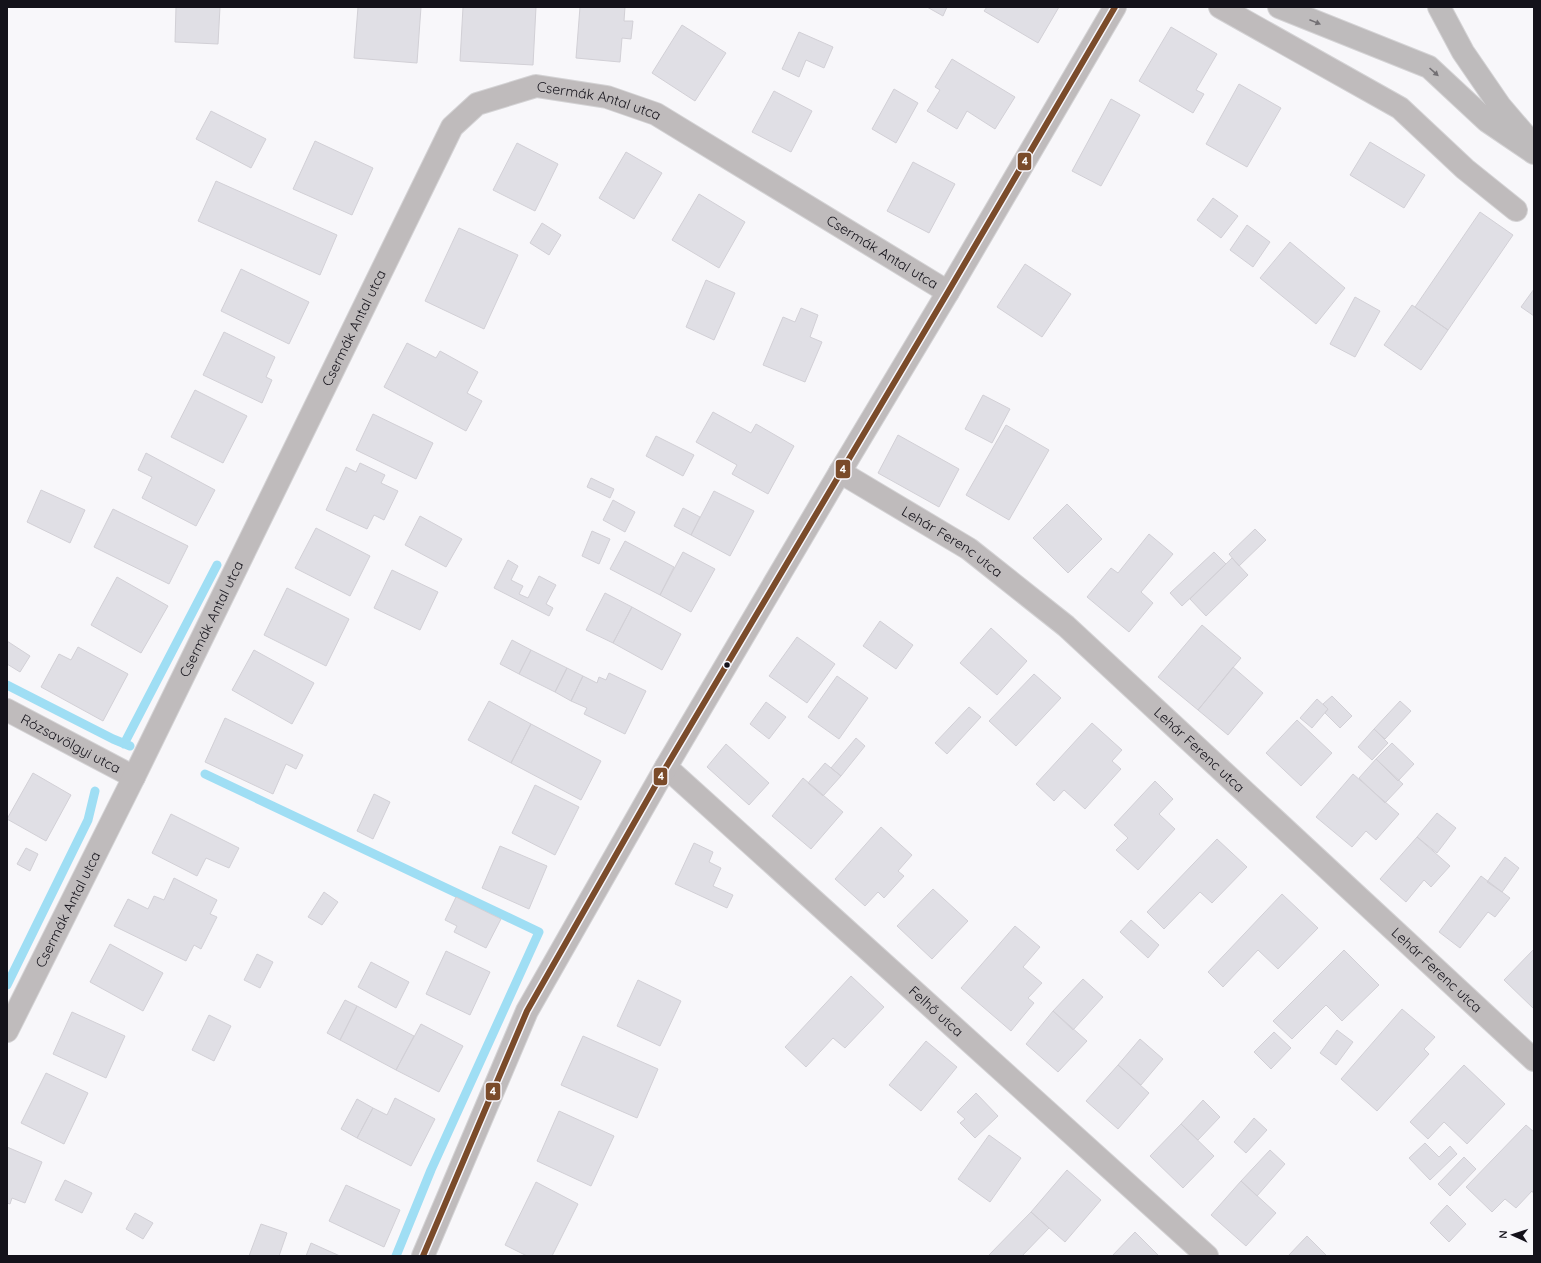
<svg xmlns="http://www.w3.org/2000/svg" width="1541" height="1263" viewBox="0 0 1541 1263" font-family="Quicksand,sans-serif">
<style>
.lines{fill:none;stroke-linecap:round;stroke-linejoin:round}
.stream{stroke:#9fdef4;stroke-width:9}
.building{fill:#e0dfe5;stroke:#d2d0d6}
.street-casing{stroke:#d4d3d5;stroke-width:24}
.secondary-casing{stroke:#d4d3d5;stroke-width:24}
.street{stroke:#bfbbbc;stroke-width:22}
.secondary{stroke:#bebbbc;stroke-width:22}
.bus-1-casing{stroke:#f7f6fb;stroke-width:9}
.bus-1{stroke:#7a4b2a;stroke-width:6}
.oneway{fill:#726f73}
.bus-dot{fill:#14121a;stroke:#f7f6fb;stroke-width:1.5}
.labels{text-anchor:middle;stroke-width:3.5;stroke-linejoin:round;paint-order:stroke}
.street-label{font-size:14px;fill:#14121a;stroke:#f7f6fb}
.line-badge{stroke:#f7f6fb;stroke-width:1.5}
.badge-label{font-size:11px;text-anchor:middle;font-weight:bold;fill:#fff}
</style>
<rect width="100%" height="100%" fill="#f8f7fa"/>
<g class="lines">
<!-- stream -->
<path class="stream" d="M 7,685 L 113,739 L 130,746
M 124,744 L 217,565
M 205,774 L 539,932 L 431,1170 L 396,1256
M 7,985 L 88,820 L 95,791"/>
</g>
<!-- building -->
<path class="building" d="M 176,7 L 220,7 L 218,44 L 175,42 Z
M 358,7 L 421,7 L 417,63 L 354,58 Z
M 463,7 L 536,7 L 533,65 L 460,61 Z
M 580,7 L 625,7 L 624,21 L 633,21 L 631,39 L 622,38 L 620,62 L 576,58 Z
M 927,7 L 947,7 L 943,16 Z
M 987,7 L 1059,7 L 1038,43 L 984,11 Z
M 682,25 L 726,53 L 695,101 L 652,73 Z
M 1171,27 L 1217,54 L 1196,90 L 1204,94 L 1193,113 L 1139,81 Z
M 799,32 L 833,47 L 824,68 L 806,60 L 799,77 L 782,69 Z
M 952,59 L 1015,97 L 995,129 L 967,111 L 957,129 L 927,111 L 940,90 L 935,87 Z
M 1239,84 L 1281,108 L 1247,167 L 1206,144 Z
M 894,89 L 918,103 L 896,143 L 872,129 Z
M 774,91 L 812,111 L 791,152 L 752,132 Z
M 1111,99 L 1140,115 L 1101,186 L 1072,171 Z
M 211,111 L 266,139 L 251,168 L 196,139 Z
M 315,141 L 373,168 L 352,215 L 293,189 Z
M 1370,142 L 1425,175 L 1404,208 L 1350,175 Z
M 517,143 L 558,164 L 535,211 L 493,190 Z
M 626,152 L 662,173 L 634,219 L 599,198 Z
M 913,162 L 955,184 L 929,233 L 887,211 Z
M 216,181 L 337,235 L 320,275 L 198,221 Z
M 699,194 L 745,222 L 719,268 L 672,240 Z
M 1213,198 L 1238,216 L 1221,238 L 1197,220 Z
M 1480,212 L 1513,235 L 1448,330 L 1415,307 Z
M 542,223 L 561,235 L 549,255 L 530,243 Z
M 1247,225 L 1270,242 L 1253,267 L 1230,250 Z
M 459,228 L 518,255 L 484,329 L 425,301 Z
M 1290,242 L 1345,288 L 1316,324 L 1260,278 Z
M 1025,264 L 1071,294 L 1042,337 L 997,307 Z
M 241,269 L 309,302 L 289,344 L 221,311 Z
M 706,280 L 735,293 L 714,340 L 686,327 Z
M 1534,289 L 1534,316 L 1521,307 Z
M 1355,297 L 1380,311 L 1355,357 L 1330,344 Z
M 1412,305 L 1448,330 L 1421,370 L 1384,345 Z
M 801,308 L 818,315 L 810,337 L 822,342 L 805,382 L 763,365 L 783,317 L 795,322 Z
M 224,332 L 275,357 L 266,377 L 272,380 L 262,403 L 203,375 Z
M 407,343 L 436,358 L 440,351 L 478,372 L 467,393 L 482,401 L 466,431 L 384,387 Z
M 195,390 L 247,416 L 223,463 L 171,437 Z
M 983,395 L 1010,409 L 992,443 L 965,429 Z
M 713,412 L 751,433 L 756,424 L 794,446 L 768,494 L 732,474 L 737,465 L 696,442 Z
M 373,414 L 433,443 L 416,479 L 356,450 Z
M 1006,425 L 1049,450 L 1009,520 L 966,495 Z
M 898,435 L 959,469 L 939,507 L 878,473 Z
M 656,436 L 694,455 L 683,476 L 646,456 Z
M 146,453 L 215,490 L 196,526 L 142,498 L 152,477 L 138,470 Z
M 360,463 L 385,475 L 381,483 L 398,491 L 384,520 L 374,515 L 367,529 L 326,510 L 346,467 L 356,472 Z
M 591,478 L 614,489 L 610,498 L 587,487 Z
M 41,490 L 85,510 L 70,543 L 27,522 Z
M 714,491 L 754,511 L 730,556 L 691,535 Z
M 613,500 L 635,512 L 625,532 L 603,520 Z
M 1067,504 L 1102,539 L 1068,573 L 1033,538 Z
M 683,508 L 700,517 L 691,535 L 674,526 Z
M 113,509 L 188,546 L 169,584 L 94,547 Z
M 420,516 L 462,539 L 446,567 L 405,545 Z
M 316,528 L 370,556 L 350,596 L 295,568 Z
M 1255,529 L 1266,540 L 1239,566 L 1229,554 Z
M 592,531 L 610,539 L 599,564 L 582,556 Z
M 1149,534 L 1173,554 L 1141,592 L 1153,603 L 1129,632 L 1087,597 L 1111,568 L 1118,573 Z
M 625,541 L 674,567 L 660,595 L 610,569 Z
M 683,552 L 715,569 L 691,612 L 660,595 Z
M 1214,552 L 1226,564 L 1182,606 L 1170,593 Z
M 1232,558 L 1248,575 L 1206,616 L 1190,599 Z
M 508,560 L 518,566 L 511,580 L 523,586 L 519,594 L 528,598 L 539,576 L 556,585 L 546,604 L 553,608 L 549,616 L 494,588 Z
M 392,570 L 438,592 L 420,630 L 374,608 Z
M 117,577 L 168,606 L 141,653 L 91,625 Z
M 287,588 L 349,619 L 326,666 L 264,635 Z
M 605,593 L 632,607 L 613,643 L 586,630 Z
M 632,607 L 681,634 L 662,670 L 613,643 Z
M 880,621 L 913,645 L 896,669 L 863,646 Z
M 1202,625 L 1241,658 L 1198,710 L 1158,677 Z
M 991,628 L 1027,661 L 997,695 L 960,663 Z
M 797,637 L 835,664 L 807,703 L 769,676 Z
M 512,640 L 531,650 L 519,674 L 500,664 Z
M 7,641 L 30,656 L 20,672 L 7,664 Z
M 78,647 L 128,674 L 103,721 L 41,687 L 59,654 L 71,660 Z
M 254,650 L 314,683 L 292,724 L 232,690 Z
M 531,650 L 567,668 L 555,692 L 519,674 Z
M 1233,667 L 1263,693 L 1228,735 L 1198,710 Z
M 567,668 L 583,676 L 571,701 L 555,692 Z
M 609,673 L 646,691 L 625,734 L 584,714 L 587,708 L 571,701 L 583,676 L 597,683 L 599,677 L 606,680 Z
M 1034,674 L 1061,698 L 1016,746 L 989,721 Z
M 837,676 L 868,698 L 839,739 L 808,717 Z
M 1332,696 L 1352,716 L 1340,728 L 1325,713 L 1328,709 L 1323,704 Z
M 1317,699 L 1328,709 L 1312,728 L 1300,718 Z
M 489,701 L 531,724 L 511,763 L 468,740 Z
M 1400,701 L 1411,711 L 1385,739 L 1374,729 Z
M 766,702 L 786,717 L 769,739 L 750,724 Z
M 969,707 L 981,717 L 947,754 L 935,743 Z
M 225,718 L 303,755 L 296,769 L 286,764 L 273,794 L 205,762 Z
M 1297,720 L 1332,753 L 1301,786 L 1266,753 Z
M 1092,723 L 1122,750 L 1112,761 L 1121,769 L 1085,809 L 1064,790 L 1054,801 L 1036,784 Z
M 531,724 L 601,761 L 581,800 L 511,763 Z
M 1374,729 L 1388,743 L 1372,760 L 1358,747 Z
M 856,738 L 865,746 L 841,776 L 831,768 Z
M 1392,743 L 1414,764 L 1398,781 L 1376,759 Z
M 726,744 L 769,783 L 749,805 L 707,767 Z
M 1376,759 L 1403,784 L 1385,803 L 1359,778 Z
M 825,763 L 841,776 L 823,796 L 808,783 Z
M 33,773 L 71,795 L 46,841 L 7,819 Z
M 1353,774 L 1399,814 L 1376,840 L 1366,831 L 1352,847 L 1316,817 Z
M 803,778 L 843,812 L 811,849 L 772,816 Z
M 1155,781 L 1173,799 L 1159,814 L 1175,829 L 1138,870 L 1116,850 L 1128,838 L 1114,825 Z
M 535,785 L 579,807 L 555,855 L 512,833 Z
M 374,794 L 390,802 L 373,839 L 357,831 Z
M 1437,813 L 1456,828 L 1437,853 L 1417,837 Z
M 171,814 L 239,848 L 229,868 L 206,858 L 197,876 L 152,853 Z
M 881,827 L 912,855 L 898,871 L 904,876 L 884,898 L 878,892 L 865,906 L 835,879 Z
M 1417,837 L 1450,866 L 1431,887 L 1424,880 L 1406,902 L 1380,879 Z
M 1217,839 L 1247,867 L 1212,903 L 1200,892 L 1164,929 L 1147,912 Z
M 694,843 L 713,852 L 709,862 L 721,868 L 713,886 L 733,895 L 727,908 L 675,884 Z
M 500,846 L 547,866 L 529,909 L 482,888 Z
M 26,848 L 38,854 L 30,871 L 17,864 Z
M 1505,857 L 1519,868 L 1502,892 L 1487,882 Z
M 1481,876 L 1510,898 L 1495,917 L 1488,912 L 1460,948 L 1439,932 Z
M 174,878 L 217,900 L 210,914 L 217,917 L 201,949 L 194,945 L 186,961 L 114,926 L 128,899 L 148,909 L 154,896 L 164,900 Z
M 933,889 L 968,921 L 932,959 L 897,926 Z
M 324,892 L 338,902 L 322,925 L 308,917 Z
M 1282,894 L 1318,928 L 1278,969 L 1258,950 L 1223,987 L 1208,972 Z
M 456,897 L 501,919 L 486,948 L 454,932 L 457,926 L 445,920 Z
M 1131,920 L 1159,945 L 1148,958 L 1120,932 Z
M 1015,926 L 1040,947 L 1023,967 L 1042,983 L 1028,998 L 1034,1003 L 1011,1031 L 961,988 Z
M 110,944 L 163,973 L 143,1011 L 90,982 Z
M 1534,949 L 1534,1009 L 1504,980 Z
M 1344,950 L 1379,985 L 1342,1021 L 1326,1005 L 1292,1039 L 1273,1021 Z
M 446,951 L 490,972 L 470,1015 L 426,994 Z
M 257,954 L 273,962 L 260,988 L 244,980 Z
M 371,962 L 409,982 L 396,1008 L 358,987 Z
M 851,976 L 884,1007 L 845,1048 L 833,1038 L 806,1067 L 785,1047 Z
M 1083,979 L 1103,997 L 1073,1030 L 1053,1011 Z
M 638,980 L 681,1001 L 660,1046 L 617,1026 Z
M 345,1000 L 357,1006 L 340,1040 L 327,1033 Z
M 357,1006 L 414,1036 L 396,1070 L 340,1040 Z
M 1402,1009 L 1435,1037 L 1424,1049 L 1429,1054 L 1377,1111 L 1341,1079 Z
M 1053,1011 L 1087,1041 L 1058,1072 L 1026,1044 Z
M 72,1012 L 125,1036 L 106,1078 L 53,1054 Z
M 209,1015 L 231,1026 L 214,1061 L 192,1050 Z
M 421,1024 L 463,1046 L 439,1092 L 396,1070 Z
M 1337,1030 L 1353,1042 L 1336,1065 L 1320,1053 Z
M 1274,1032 L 1291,1048 L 1271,1069 L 1254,1052 Z
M 583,1036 L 658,1069 L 637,1118 L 561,1085 Z
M 1140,1039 L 1163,1059 L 1141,1085 L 1118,1065 Z
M 926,1041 L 957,1067 L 921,1111 L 889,1085 Z
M 1118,1065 L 1149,1093 L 1118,1129 L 1086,1101 Z
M 1464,1065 L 1505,1104 L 1467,1144 L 1444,1122 L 1428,1139 L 1410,1122 Z
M 46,1073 L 88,1093 L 64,1144 L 21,1123 Z
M 976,1093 L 998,1116 L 975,1138 L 960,1123 L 965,1119 L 957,1112 Z
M 395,1098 L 435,1119 L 411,1166 L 357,1138 L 373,1108 L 387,1115 Z
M 357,1099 L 373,1108 L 357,1138 L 341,1129 Z
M 1203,1100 L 1220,1117 L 1198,1140 L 1181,1124 Z
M 559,1111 L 614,1136 L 591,1186 L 537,1161 Z
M 1254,1118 L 1267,1130 L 1246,1153 L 1234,1142 Z
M 1181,1124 L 1214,1156 L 1183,1188 L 1150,1156 Z
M 1526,1125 L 1534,1132 L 1534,1194 L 1532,1191 L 1516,1208 L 1505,1199 L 1492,1212 L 1466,1187 Z
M 989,1135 L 1021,1158 L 990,1202 L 958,1179 Z
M 1425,1143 L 1439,1157 L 1450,1146 L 1457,1154 L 1430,1180 L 1409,1158 Z
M 7,1147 L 42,1162 L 25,1203 L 12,1198 L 10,1204 L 7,1203 Z
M 1270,1150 L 1285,1164 L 1257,1196 L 1241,1181 Z
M 1464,1157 L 1476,1169 L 1450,1196 L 1438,1184 Z
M 1067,1170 L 1101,1200 L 1065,1242 L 1031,1212 Z
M 65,1180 L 92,1193 L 82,1213 L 55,1200 Z
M 1241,1181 L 1276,1213 L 1246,1246 L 1211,1215 Z
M 536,1182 L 578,1204 L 552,1256 L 527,1256 L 505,1245 Z
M 346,1185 L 400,1210 L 384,1247 L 329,1221 Z
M 1447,1205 L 1466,1224 L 1449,1242 L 1430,1223 Z
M 1031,1212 L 1049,1228 L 1022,1256 L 988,1256 Z
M 135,1213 L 153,1223 L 143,1239 L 126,1229 Z
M 261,1224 L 287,1233 L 279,1256 L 249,1256 Z
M 1135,1232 L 1159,1256 L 1112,1256 Z
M 1307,1236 L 1327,1256 L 1288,1256 Z
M 311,1243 L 340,1256 L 306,1256 Z"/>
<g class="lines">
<defs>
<g id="street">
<path d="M 1220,7 L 1400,108 L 1465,169 L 1516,210"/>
<path id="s1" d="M 840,472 L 969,549 L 1066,626 L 1534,1060"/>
<path id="s2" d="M 7,710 L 134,777"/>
<path id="s3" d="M 666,767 L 1207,1256"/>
<path id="s4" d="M 7,1031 L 134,777 L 452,127 L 477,104 L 536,86 L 607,97 L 656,114 L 948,292"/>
<path d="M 423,1256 L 527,1011 L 666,767 L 840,472 L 948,292 L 1115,7"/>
</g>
<path id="secondary" d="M 1279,7 L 1429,67 L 1487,121 L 1534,153
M 1439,7 L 1463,52 L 1500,106 L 1530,141"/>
</defs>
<!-- street casing -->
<use href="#street" class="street-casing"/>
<!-- secondary casing -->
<use href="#secondary" class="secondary-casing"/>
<!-- street -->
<use href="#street" class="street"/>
<!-- secondary -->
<use href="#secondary" class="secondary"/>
<defs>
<path id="bus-1" d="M 423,1256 L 527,1011 L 666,767 L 948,292 L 1115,7"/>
</defs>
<!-- bus-1 casing -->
<use href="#bus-1" class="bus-1-casing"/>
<!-- bus-1 -->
<use href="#bus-1" class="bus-1"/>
</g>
<!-- one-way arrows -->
<defs><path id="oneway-solid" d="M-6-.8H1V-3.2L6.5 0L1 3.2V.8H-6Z"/></defs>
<g class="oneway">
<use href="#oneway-solid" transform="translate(1315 22) rotate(22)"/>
<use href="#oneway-solid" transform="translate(1434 72) rotate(42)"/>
</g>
<!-- markers -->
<circle class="bus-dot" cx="727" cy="665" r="3.5"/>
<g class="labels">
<!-- street labels -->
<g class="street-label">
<text dy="5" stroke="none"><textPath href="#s4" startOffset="1168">Csermák Antal utca</textPath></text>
<text dy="5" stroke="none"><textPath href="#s4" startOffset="1492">Csermák Antal utca</textPath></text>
<text dy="5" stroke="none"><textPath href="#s4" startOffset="784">Csermák Antal utca</textPath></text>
<text dy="5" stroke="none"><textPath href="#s1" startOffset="132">Lehár Ferenc utca</textPath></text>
<text dy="5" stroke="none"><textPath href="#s4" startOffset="460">Csermák Antal utca</textPath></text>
<text dy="5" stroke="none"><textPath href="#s2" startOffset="72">Rózsavölgyi utca</textPath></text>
<text dy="5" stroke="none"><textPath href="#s1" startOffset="456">Lehár Ferenc utca</textPath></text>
<text dy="5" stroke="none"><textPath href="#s4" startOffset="136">Csermák Antal utca</textPath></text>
<text dy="5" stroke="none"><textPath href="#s1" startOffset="780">Lehár Ferenc utca</textPath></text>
<text dy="5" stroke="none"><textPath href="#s3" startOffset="364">Felhő utca</textPath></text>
</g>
</g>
<g class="line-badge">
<rect x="1017" y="152" width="15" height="19" rx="4" fill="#7a4b2a"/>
<rect x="835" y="459" width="16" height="20" rx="4" fill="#7a4b2a"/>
<rect x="653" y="767" width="15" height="19" rx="4" fill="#7a4b2a"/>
<rect x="485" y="1082" width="16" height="19" rx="4" fill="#7a4b2a"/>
</g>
<g class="badge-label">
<text x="1025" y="165">4</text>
<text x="843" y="473">4</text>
<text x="661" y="780">4</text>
<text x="493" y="1095">4</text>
</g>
<!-- border -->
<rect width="1541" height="1263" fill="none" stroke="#14121a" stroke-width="16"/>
<!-- north arrow -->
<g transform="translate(1513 1235) rotate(273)" stroke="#f7f6fb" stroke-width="3" paint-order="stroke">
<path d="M0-3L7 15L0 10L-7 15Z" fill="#14121a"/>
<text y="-6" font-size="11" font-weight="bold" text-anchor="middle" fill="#14121a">N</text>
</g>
</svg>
